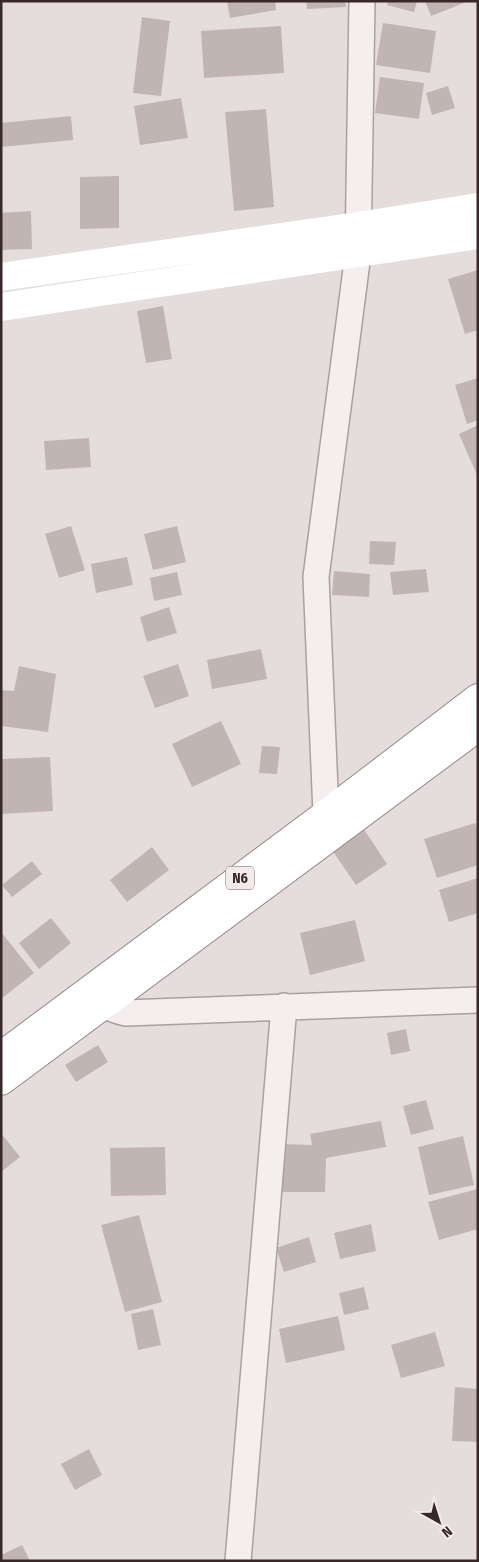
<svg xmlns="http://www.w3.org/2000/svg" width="479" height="1562" viewBox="0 0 479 1562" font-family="'Fira Sans Condensed',sans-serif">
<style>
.building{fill:#c1b5b4}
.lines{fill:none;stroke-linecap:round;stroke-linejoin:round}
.minor-casing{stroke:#ab9f9f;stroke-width:28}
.trunk-casing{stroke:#9a8685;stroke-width:30}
.minor{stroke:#f4efee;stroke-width:25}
.secondary{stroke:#fff;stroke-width:28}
.trunk{stroke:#fff;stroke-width:28}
.labels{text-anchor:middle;stroke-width:5;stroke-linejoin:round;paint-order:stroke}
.shield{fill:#f3ebeb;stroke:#716262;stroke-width:1}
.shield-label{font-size:14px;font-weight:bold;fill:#392828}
</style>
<rect width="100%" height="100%" fill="#e5dcdc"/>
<!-- building -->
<path class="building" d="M 227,1 L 275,1 L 276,10 L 230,18 Z
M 306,1 L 345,1 L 346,7 L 307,9 Z
M 388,1 L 417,1 L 414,12 L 387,5 Z
M 425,1 L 469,1 L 431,16 Z
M 142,17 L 170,21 L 161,96 L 133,93 Z
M 383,23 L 436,31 L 430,73 L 376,65 Z
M 281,26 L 284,73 L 204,78 L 201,31 Z
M 380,77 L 424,83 L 419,119 L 375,113 Z
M 448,86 L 455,108 L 432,115 L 426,93 Z
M 181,98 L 188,138 L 140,145 L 134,106 Z
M 266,109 L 274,207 L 234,211 L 225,112 Z
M 71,116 L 73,140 L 1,147 L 1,123 Z
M 119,176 L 119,228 L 80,229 L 80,177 Z
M 31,211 L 32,249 L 1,250 L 1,213 Z
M 478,270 L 478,330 L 465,334 L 448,279 Z
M 163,306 L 172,359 L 146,363 L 137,311 Z
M 478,378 L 478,420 L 467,424 L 455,385 Z
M 478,425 L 478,477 L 459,434 Z
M 89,438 L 91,467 L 46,470 L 44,441 Z
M 71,526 L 85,570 L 59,578 L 45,534 Z
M 177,526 L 186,562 L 153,570 L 144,534 Z
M 370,541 L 396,542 L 394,565 L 369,564 Z
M 127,557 L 133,585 L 96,593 L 91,564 Z
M 426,569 L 429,592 L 393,595 L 390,572 Z
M 334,571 L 370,574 L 369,597 L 332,595 Z
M 177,572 L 182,595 L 154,601 L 150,578 Z
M 169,607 L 177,633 L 147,642 L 140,617 Z
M 261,649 L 267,679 L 212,689 L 207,660 Z
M 178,664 L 189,696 L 155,708 L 143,676 Z
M 19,666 L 56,674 L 48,732 L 1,726 L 1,690 L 14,691 Z
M 221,721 L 241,764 L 192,787 L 172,744 Z
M 262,746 L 280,747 L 277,774 L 259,773 Z
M 50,757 L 53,811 L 1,814 L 1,759 Z
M 475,823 L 478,832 L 478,865 L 437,878 L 424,839 Z
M 363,828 L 387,864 L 356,885 L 332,850 Z
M 152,847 L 169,870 L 127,902 L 110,880 Z
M 32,861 L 42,874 L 12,897 L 2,885 Z
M 478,878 L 478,913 L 449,922 L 439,890 Z
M 51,918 L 71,943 L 39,969 L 19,943 Z
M 355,920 L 365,961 L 310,975 L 300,933 Z
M 1,932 L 34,973 L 1,999 Z
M 406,1029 L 410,1051 L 391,1055 L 387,1033 Z
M 98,1045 L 108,1062 L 76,1082 L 65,1065 Z
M 426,1100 L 434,1129 L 411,1135 L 403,1106 Z
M 381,1121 L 386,1147 L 326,1158 L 325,1192 L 282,1192 L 282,1144 L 312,1145 L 310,1134 Z
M 1,1133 L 20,1157 L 1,1172 Z
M 463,1136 L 474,1185 L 429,1195 L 418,1147 Z
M 165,1147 L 166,1195 L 111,1196 L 110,1148 Z
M 478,1189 L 478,1229 L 439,1240 L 428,1202 Z
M 139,1215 L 162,1302 L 125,1312 L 101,1225 Z
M 371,1224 L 376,1251 L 340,1259 L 334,1233 Z
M 309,1237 L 316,1262 L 284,1272 L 276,1248 Z
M 364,1287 L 369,1309 L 344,1315 L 339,1293 Z
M 153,1309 L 161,1345 L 138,1350 L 131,1314 Z
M 338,1316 L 345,1350 L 286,1363 L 279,1329 Z
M 435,1332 L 445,1366 L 401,1378 L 391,1345 Z
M 455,1387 L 478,1389 L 478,1442 L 452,1441 Z
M 89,1449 L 102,1475 L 75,1490 L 61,1464 Z
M 22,1545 L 30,1561 L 1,1561 L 1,1555 Z"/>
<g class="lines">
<defs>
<path id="minor" d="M 326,814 L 316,577 L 358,254 L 362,1
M 93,990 C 103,1004 107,1009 126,1013 L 478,1000
M 238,1561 L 284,1006"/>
<path id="trunk" d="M 1,1056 L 326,814 L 478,698
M 1,1081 L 478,727"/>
</defs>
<!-- minor casing -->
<use href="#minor" class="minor-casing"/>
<!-- trunk casing -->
<use href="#trunk" class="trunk-casing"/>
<!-- minor -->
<use href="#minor" class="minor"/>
<!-- secondary -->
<path class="secondary" d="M 1,277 L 358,226 L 478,207
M 1,307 L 478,235"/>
<!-- trunk -->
<use href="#trunk" class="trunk"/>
</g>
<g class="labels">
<!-- shield labels -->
<rect class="shield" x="226" y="866.5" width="28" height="23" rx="4"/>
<g class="shield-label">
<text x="240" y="883">N6</text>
</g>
</g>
<!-- border -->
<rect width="479" height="1562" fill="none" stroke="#392828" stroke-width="5"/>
<!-- north arrow -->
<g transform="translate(439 1522) rotate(141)" stroke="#f3ebeb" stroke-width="4" paint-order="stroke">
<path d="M0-4L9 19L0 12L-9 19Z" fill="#392828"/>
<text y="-8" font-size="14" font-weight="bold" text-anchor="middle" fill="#392828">N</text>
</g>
</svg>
